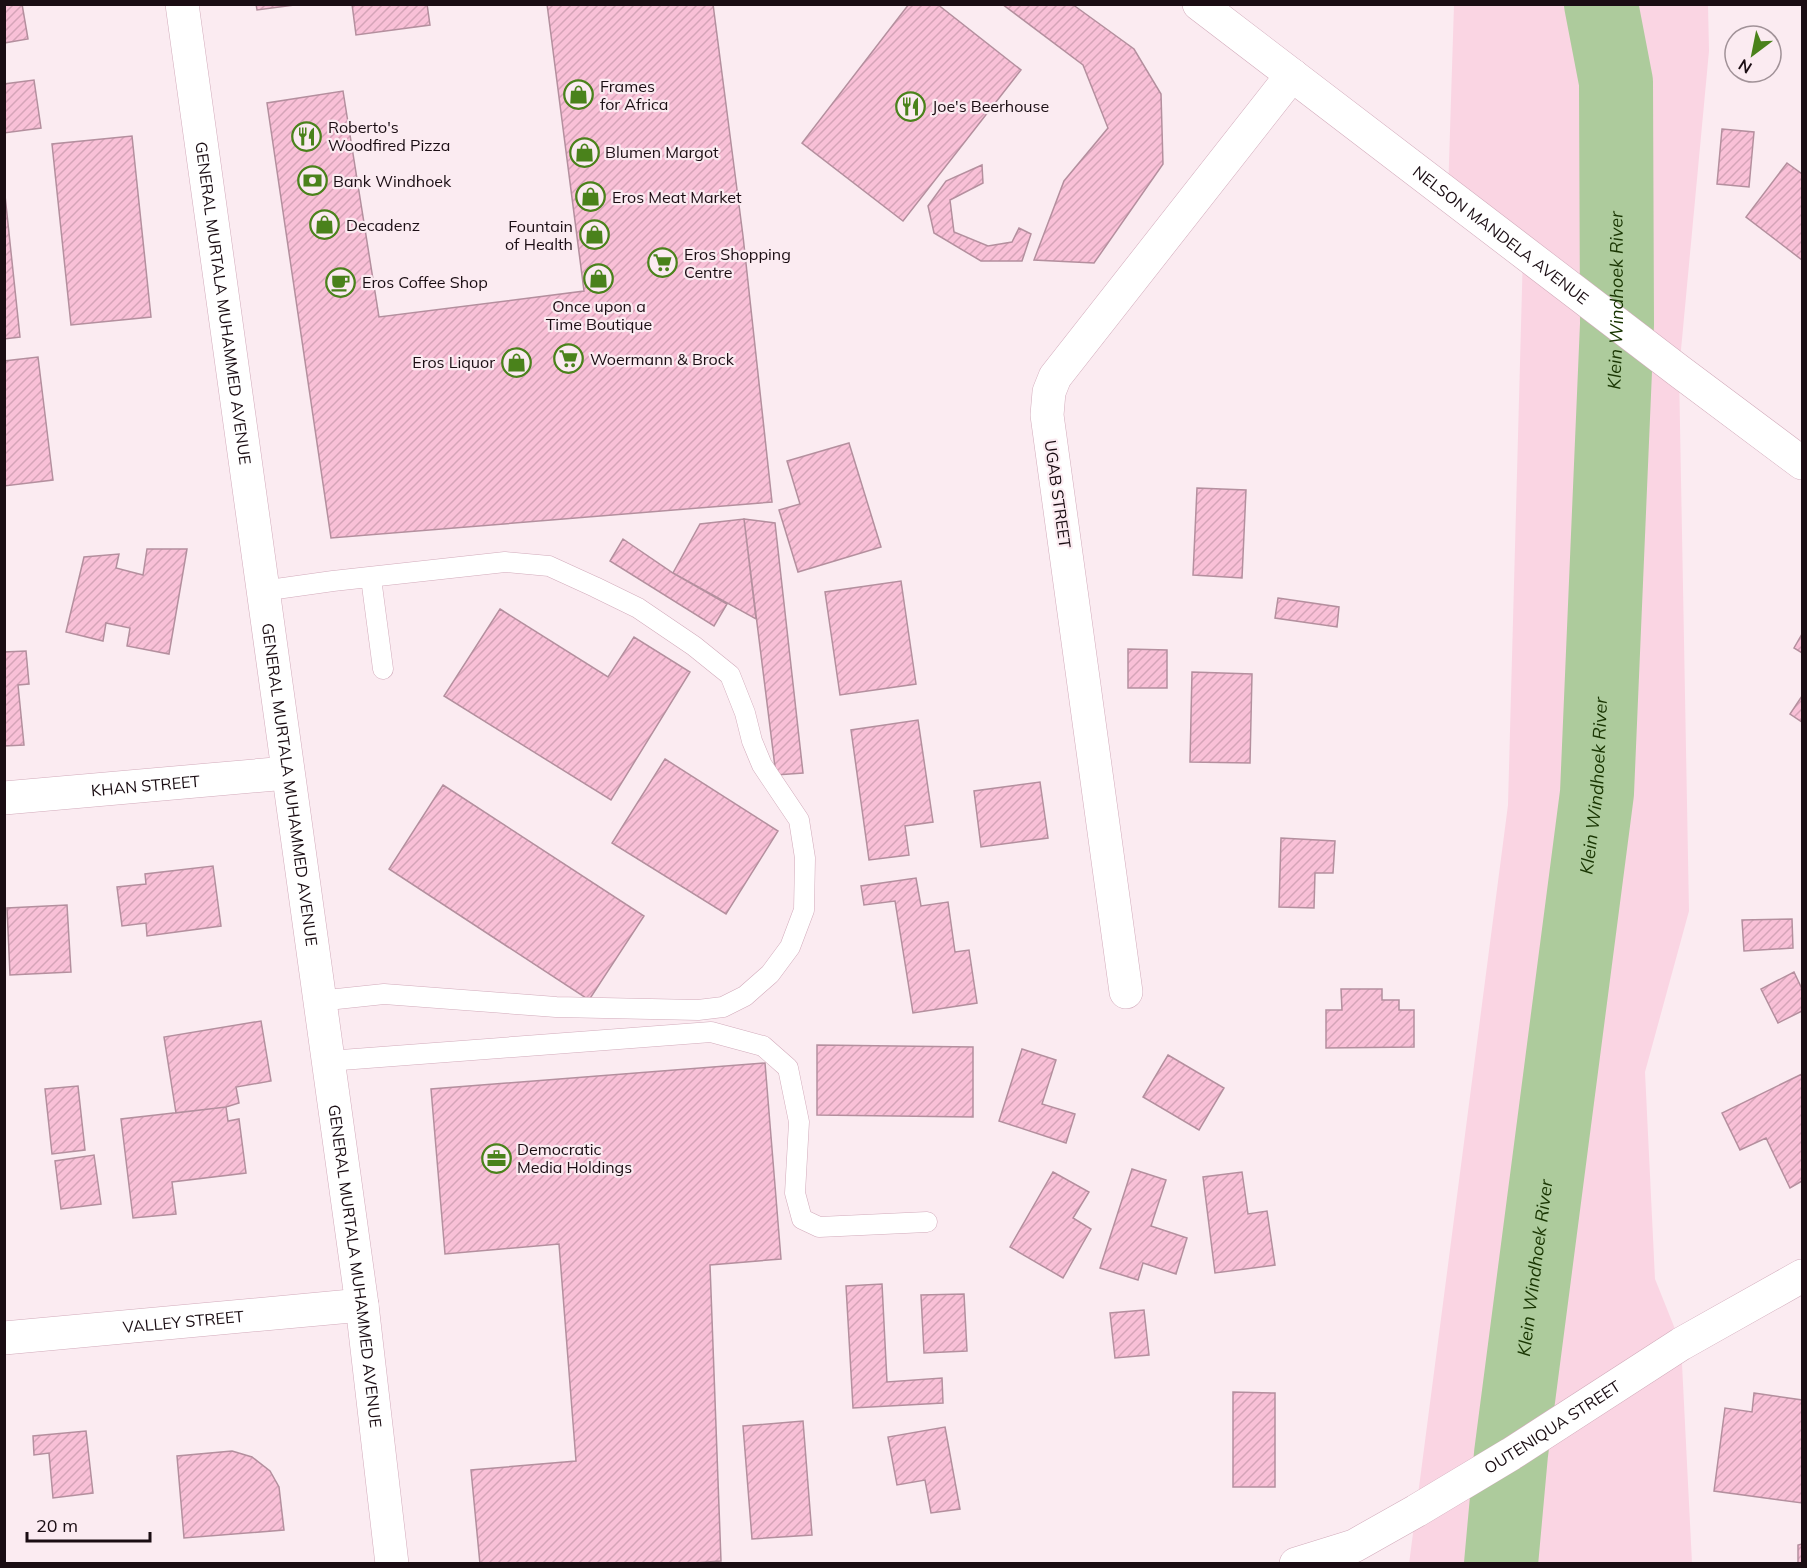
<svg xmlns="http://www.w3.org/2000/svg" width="1807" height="1568" viewBox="0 0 1807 1568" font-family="Mulish,sans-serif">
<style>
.grass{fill:#fad5e3}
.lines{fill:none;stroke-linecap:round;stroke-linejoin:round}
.river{stroke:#adcb9c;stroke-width:74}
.building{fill:url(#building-hatch);stroke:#b48f9e;stroke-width:1.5}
.service-casing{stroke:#d2abbb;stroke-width:21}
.minor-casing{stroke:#d2abbb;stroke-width:34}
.tertiary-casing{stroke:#d2abbb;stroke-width:34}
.secondary-casing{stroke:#d2abbb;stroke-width:34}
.service{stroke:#fff;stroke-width:20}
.minor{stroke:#fff;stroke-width:33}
.tertiary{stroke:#fff;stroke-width:33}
.secondary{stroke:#fff;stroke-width:33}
.labels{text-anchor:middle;stroke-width:4.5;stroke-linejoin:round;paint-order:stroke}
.poi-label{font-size:16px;fill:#1a0d13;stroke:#fbebf1;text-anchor:start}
.street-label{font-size:16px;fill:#1a0d13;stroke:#fbebf1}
.water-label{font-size:18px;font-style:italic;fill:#193502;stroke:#fbebf1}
</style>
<defs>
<pattern id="building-hatch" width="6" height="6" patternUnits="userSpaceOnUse" patternTransform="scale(1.5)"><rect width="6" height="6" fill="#f9c0d7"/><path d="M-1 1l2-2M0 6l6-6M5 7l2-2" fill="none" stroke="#d5a4b8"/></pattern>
</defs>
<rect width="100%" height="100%" fill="#fbebf1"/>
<!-- grass -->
<path class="grass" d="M 1454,5 L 1708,5 L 1709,51 L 1679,371 L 1689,911 L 1645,1072 L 1655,1279 L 1681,1344 L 1692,1563 L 1409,1564 L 1508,805 L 1523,252 L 1448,194 Z"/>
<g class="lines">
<!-- river -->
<path class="river" id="s1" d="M 1501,1564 L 1511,1454 L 1597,793 L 1617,324 L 1616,82 L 1601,4"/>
</g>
<!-- building -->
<path class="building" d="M 4,4 L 22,4 L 28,39 L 4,43 Z
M 256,4 L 302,4 L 257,10 Z
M 352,4 L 427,4 L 430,25 L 356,35 Z
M 547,4 L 713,4 L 743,236 L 772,502 L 331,538 L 267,103 L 343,91 L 379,317 L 584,291 Z
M 909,4 L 937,4 L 1021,70 L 903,221 L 802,143 Z
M 1072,4 L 1134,49 L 1161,94 L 1163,164 L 1094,263 L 1034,260 L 1064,181 L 1108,128 L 1083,65 L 1002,4 Z
M 34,80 L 41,128 L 4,133 L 4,84 Z
M 1722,129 L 1754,132 L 1749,187 L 1717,184 Z
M 132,136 L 151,317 L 71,325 L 52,144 Z
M 1787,163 L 1802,174 L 1802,260 L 1746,217 Z
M 982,165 L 983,183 L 950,200 L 954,232 L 988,246 L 1012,242 L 1019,228 L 1031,234 L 1022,261 L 981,261 L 934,233 L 928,206 L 946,181 Z
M 4,186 L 20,337 L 4,339 Z
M 38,357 L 53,480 L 4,486 L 4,361 Z
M 849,443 L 881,547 L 798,572 L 779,510 L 800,504 L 787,461 Z
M 1197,488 L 1246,490 L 1242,578 L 1193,575 Z
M 744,519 L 775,523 L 803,773 L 776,775 Z
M 744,519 L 756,619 L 673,573 L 700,524 Z
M 623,539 L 673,573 L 727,604 L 714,626 L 610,561 Z
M 147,549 L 187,549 L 169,654 L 127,646 L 130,628 L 106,623 L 103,641 L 66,632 L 84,557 L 119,554 L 116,568 L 143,575 Z
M 901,581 L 916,684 L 840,695 L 825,592 Z
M 1278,598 L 1339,607 L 1337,627 L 1275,618 Z
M 500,609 L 608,677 L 634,637 L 690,672 L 611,800 L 444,696 Z
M 1802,634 L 1802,653 L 1794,648 Z
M 1128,649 L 1167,650 L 1167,688 L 1128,688 Z
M 26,651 L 29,684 L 18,685 L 24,745 L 4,746 L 4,652 Z
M 1192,672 L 1252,674 L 1250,763 L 1190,762 Z
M 1802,696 L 1802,722 L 1790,714 Z
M 918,720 L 933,822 L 905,826 L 909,855 L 869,860 L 851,730 Z
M 665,759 L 778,831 L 726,914 L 612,843 Z
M 1040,782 L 1048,838 L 981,847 L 974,791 Z
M 443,785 L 644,916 L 589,1000 L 389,869 Z
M 1281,838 L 1335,841 L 1333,873 L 1315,873 L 1314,908 L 1279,907 Z
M 213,866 L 221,926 L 147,936 L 146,923 L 122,926 L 117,887 L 146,884 L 145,874 Z
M 916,878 L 921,906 L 948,902 L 955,952 L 969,950 L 977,1003 L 913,1013 L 895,901 L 864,905 L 861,886 Z
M 67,905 L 71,972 L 10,975 L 7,908 Z
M 1792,919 L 1793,948 L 1744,951 L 1742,920 Z
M 1794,972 L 1802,989 L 1802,1011 L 1778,1023 L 1761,989 Z
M 1341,989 L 1382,989 L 1382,1000 L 1399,1000 L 1399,1010 L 1414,1010 L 1414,1047 L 1326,1048 L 1326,1010 L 1342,1010 Z
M 261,1021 L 271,1081 L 236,1087 L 239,1103 L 226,1107 L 176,1113 L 164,1037 Z
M 817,1045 L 973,1047 L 973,1117 L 817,1115 Z
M 1022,1049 L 1056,1060 L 1042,1104 L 1075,1114 L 1066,1143 L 999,1121 Z
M 1168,1055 L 1224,1088 L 1199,1130 L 1143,1097 Z
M 765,1063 L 781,1259 L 710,1265 L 721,1561 L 681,1564 L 480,1564 L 471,1470 L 576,1461 L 559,1244 L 445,1254 L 431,1089 Z
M 1802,1074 L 1802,1181 L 1790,1188 L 1766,1138 L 1740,1150 L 1722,1113 Z
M 78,1086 L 85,1150 L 52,1154 L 45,1089 Z
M 226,1107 L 228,1121 L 239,1119 L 246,1173 L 172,1182 L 176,1214 L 133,1218 L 121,1119 Z
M 94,1155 L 101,1204 L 61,1209 L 55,1161 Z
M 1132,1169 L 1166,1180 L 1151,1226 L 1187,1238 L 1176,1274 L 1143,1263 L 1138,1280 L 1100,1268 Z
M 1053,1172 L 1089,1192 L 1073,1218 L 1091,1229 L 1063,1278 L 1010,1247 Z
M 1242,1172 L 1248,1214 L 1267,1211 L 1275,1265 L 1215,1273 L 1203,1177 Z
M 882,1284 L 887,1382 L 942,1378 L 943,1403 L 853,1408 L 846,1286 Z
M 964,1294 L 967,1351 L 924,1353 L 921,1295 Z
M 1144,1310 L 1149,1355 L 1115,1358 L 1110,1313 Z
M 1233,1392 L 1275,1393 L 1275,1487 L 1233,1487 Z
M 1754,1393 L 1802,1400 L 1802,1503 L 1714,1491 L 1725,1408 L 1752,1412 Z
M 803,1421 L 812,1535 L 752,1539 L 743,1426 Z
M 945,1427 L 960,1509 L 931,1513 L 925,1480 L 897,1485 L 888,1437 Z
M 86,1431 L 93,1493 L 53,1498 L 49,1453 L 34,1455 L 33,1436 Z
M 232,1451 L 252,1457 L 270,1471 L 279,1487 L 284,1530 L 184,1538 L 177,1456 Z
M 1802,1544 L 1802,1564 L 1798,1564 L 1798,1545 Z"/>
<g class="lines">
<defs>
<path id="service" d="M 371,578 L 383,669
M 262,591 L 333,581 L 505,562 L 549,566 L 595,587 L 638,608 L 694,646 L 730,675 L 745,713 L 752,741 L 762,765 L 799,820 L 805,858 L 804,910 L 790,947 L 770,974 L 745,996 L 723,1007 L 698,1010 L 556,1007 L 384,994 L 318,1001
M 328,1061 L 711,1032 L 763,1046 L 788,1068 L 799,1122 L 795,1193 L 802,1219 L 819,1227 L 927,1222"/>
<g id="minor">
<path id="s2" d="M 4,798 L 287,773"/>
<path d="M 1126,992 L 1047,415 L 1049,392 L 1055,377 L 1292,75"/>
<path id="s3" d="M 4,1338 L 362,1305"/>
<path id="s4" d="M 1296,1564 L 1354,1546 L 1416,1511 L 1511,1454 L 1681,1344 L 1802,1276"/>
</g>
<g id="tertiary">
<path id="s5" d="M 182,4 L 362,1305 L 392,1564"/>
</g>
<g id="secondary">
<path id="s6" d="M 1199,4 L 1679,371 L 1802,463"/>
</g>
</defs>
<!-- service casing -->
<use href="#service" class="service-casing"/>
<!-- minor casing -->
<use href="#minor" class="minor-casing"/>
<!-- tertiary casing -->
<use href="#tertiary" class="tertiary-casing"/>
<!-- secondary casing -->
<use href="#secondary" class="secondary-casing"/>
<!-- service -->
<use href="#service" class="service"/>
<!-- minor -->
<use href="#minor" class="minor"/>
<!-- tertiary -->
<use href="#tertiary" class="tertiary"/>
<!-- secondary -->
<use href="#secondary" class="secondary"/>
</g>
<!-- icons -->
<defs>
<symbol id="shop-ring" viewBox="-11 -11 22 22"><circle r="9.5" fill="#fbebf1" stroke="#4a821b" stroke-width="1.5"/><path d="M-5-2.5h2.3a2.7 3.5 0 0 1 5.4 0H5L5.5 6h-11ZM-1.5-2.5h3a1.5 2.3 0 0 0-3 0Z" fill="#4a821b"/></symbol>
<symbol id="restaurant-ring" viewBox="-11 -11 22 22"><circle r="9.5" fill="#fbebf1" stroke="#4a821b" stroke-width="1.5"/><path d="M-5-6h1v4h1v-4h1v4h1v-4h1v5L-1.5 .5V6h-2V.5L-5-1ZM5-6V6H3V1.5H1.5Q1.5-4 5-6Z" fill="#4a821b"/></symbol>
<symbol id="bank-ring" viewBox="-11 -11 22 22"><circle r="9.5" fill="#fbebf1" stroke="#4a821b" stroke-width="1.5"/><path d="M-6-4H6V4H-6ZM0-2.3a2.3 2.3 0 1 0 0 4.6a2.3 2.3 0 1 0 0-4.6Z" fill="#4a821b"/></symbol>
<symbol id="supermarket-ring" viewBox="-11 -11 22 22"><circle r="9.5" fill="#fbebf1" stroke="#4a821b" stroke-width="1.5"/><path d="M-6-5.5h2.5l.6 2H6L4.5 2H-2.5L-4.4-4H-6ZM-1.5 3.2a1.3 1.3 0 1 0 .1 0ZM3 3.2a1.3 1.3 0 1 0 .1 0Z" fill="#4a821b"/></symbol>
<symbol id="cafe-ring" viewBox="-11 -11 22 22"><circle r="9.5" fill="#fbebf1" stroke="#4a821b" stroke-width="1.5"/><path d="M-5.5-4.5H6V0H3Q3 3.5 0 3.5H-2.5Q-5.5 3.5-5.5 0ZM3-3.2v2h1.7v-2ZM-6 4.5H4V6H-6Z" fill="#4a821b"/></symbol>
<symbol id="office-ring" viewBox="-11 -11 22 22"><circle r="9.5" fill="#fbebf1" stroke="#4a821b" stroke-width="1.5"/><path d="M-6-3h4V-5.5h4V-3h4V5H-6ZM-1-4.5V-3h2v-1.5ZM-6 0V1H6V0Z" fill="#4a821b"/></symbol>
</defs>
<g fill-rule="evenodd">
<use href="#shop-ring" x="562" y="78" width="33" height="33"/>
<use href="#restaurant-ring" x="894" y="90" width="33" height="33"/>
<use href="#restaurant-ring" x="290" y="120" width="33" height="33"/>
<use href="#shop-ring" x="568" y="136" width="33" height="33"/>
<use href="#bank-ring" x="296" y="164" width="33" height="33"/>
<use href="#shop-ring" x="574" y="180" width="33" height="33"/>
<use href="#shop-ring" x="308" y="208" width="33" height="33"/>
<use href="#shop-ring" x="578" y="218" width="33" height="33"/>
<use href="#supermarket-ring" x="646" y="246" width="33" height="33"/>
<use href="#shop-ring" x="582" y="262" width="33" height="33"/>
<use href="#cafe-ring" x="324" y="266" width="33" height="33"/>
<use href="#supermarket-ring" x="552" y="342" width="33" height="33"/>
<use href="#shop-ring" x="500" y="346" width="33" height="33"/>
<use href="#office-ring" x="480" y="1142" width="33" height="33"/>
</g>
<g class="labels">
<!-- poi labels -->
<g class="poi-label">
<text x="600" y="92">Frames<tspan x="600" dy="18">for Africa</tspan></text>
<text x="932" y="112">Joe's Beerhouse</text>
<text x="328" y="133">Roberto's<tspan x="328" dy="18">Woodfired Pizza</tspan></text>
<text x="605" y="158">Blumen Margot</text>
<text x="333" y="187">Bank Windhoek</text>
<text x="612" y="203">Eros Meat Market</text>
<text x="346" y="231">Decadenz</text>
<text x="573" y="232" text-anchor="end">Fountain<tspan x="573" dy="18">of Health</tspan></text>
<text x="684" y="260">Eros Shopping<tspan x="684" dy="18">Centre</tspan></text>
<text x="362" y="288">Eros Coffee Shop</text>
<text x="599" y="312" text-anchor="middle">Once upon a<tspan x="599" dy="18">Time Boutique</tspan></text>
<text x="590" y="365">Woermann &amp; Brock</text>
<text x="495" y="368" text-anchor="end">Eros Liquor</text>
<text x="517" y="1155">Democratic<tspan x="517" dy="18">Media Holdings</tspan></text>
</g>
<!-- street labels -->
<g class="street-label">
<text dy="6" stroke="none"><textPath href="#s6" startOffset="380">NELSON MANDELA AVENUE</textPath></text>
<text dy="6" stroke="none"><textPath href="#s5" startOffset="302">GENERAL MURTALA MUHAMMED AVENUE</textPath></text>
<text transform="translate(1058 494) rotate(82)" y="6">UGAB STREET</text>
<text dy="6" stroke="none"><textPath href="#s5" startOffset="788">GENERAL MURTALA MUHAMMED AVENUE</textPath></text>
<text dy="6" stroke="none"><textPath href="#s2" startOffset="142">KHAN STREET</textPath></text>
<text dy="6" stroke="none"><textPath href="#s5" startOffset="1274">GENERAL MURTALA MUHAMMED AVENUE</textPath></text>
<text dy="6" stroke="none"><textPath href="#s3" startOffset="180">VALLEY STREET</textPath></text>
<text dy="6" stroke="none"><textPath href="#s4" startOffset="292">OUTENIQUA STREET</textPath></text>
</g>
<!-- water labels -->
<g class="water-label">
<text dy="6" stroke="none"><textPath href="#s1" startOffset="1270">Klein Windhoek River</textPath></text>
<text dy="6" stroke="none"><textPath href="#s1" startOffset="784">Klein Windhoek River</textPath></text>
<text dy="6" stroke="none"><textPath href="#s1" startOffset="298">Klein Windhoek River</textPath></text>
</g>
</g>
<!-- border -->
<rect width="1807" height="1568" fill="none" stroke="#1a0d13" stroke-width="12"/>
<!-- north arrow -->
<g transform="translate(1753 54) rotate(212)"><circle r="28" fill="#fbebf1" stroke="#a19298" stroke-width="1.5"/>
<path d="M0-4.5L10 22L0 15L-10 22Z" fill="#4a821b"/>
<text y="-9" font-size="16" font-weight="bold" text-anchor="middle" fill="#1a0d13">N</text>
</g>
<!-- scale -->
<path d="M27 1532v9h123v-9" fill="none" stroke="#1a0d13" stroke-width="3"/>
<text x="36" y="1532" font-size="18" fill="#1a0d13" stroke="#fbebf1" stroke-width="4.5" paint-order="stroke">20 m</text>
</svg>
